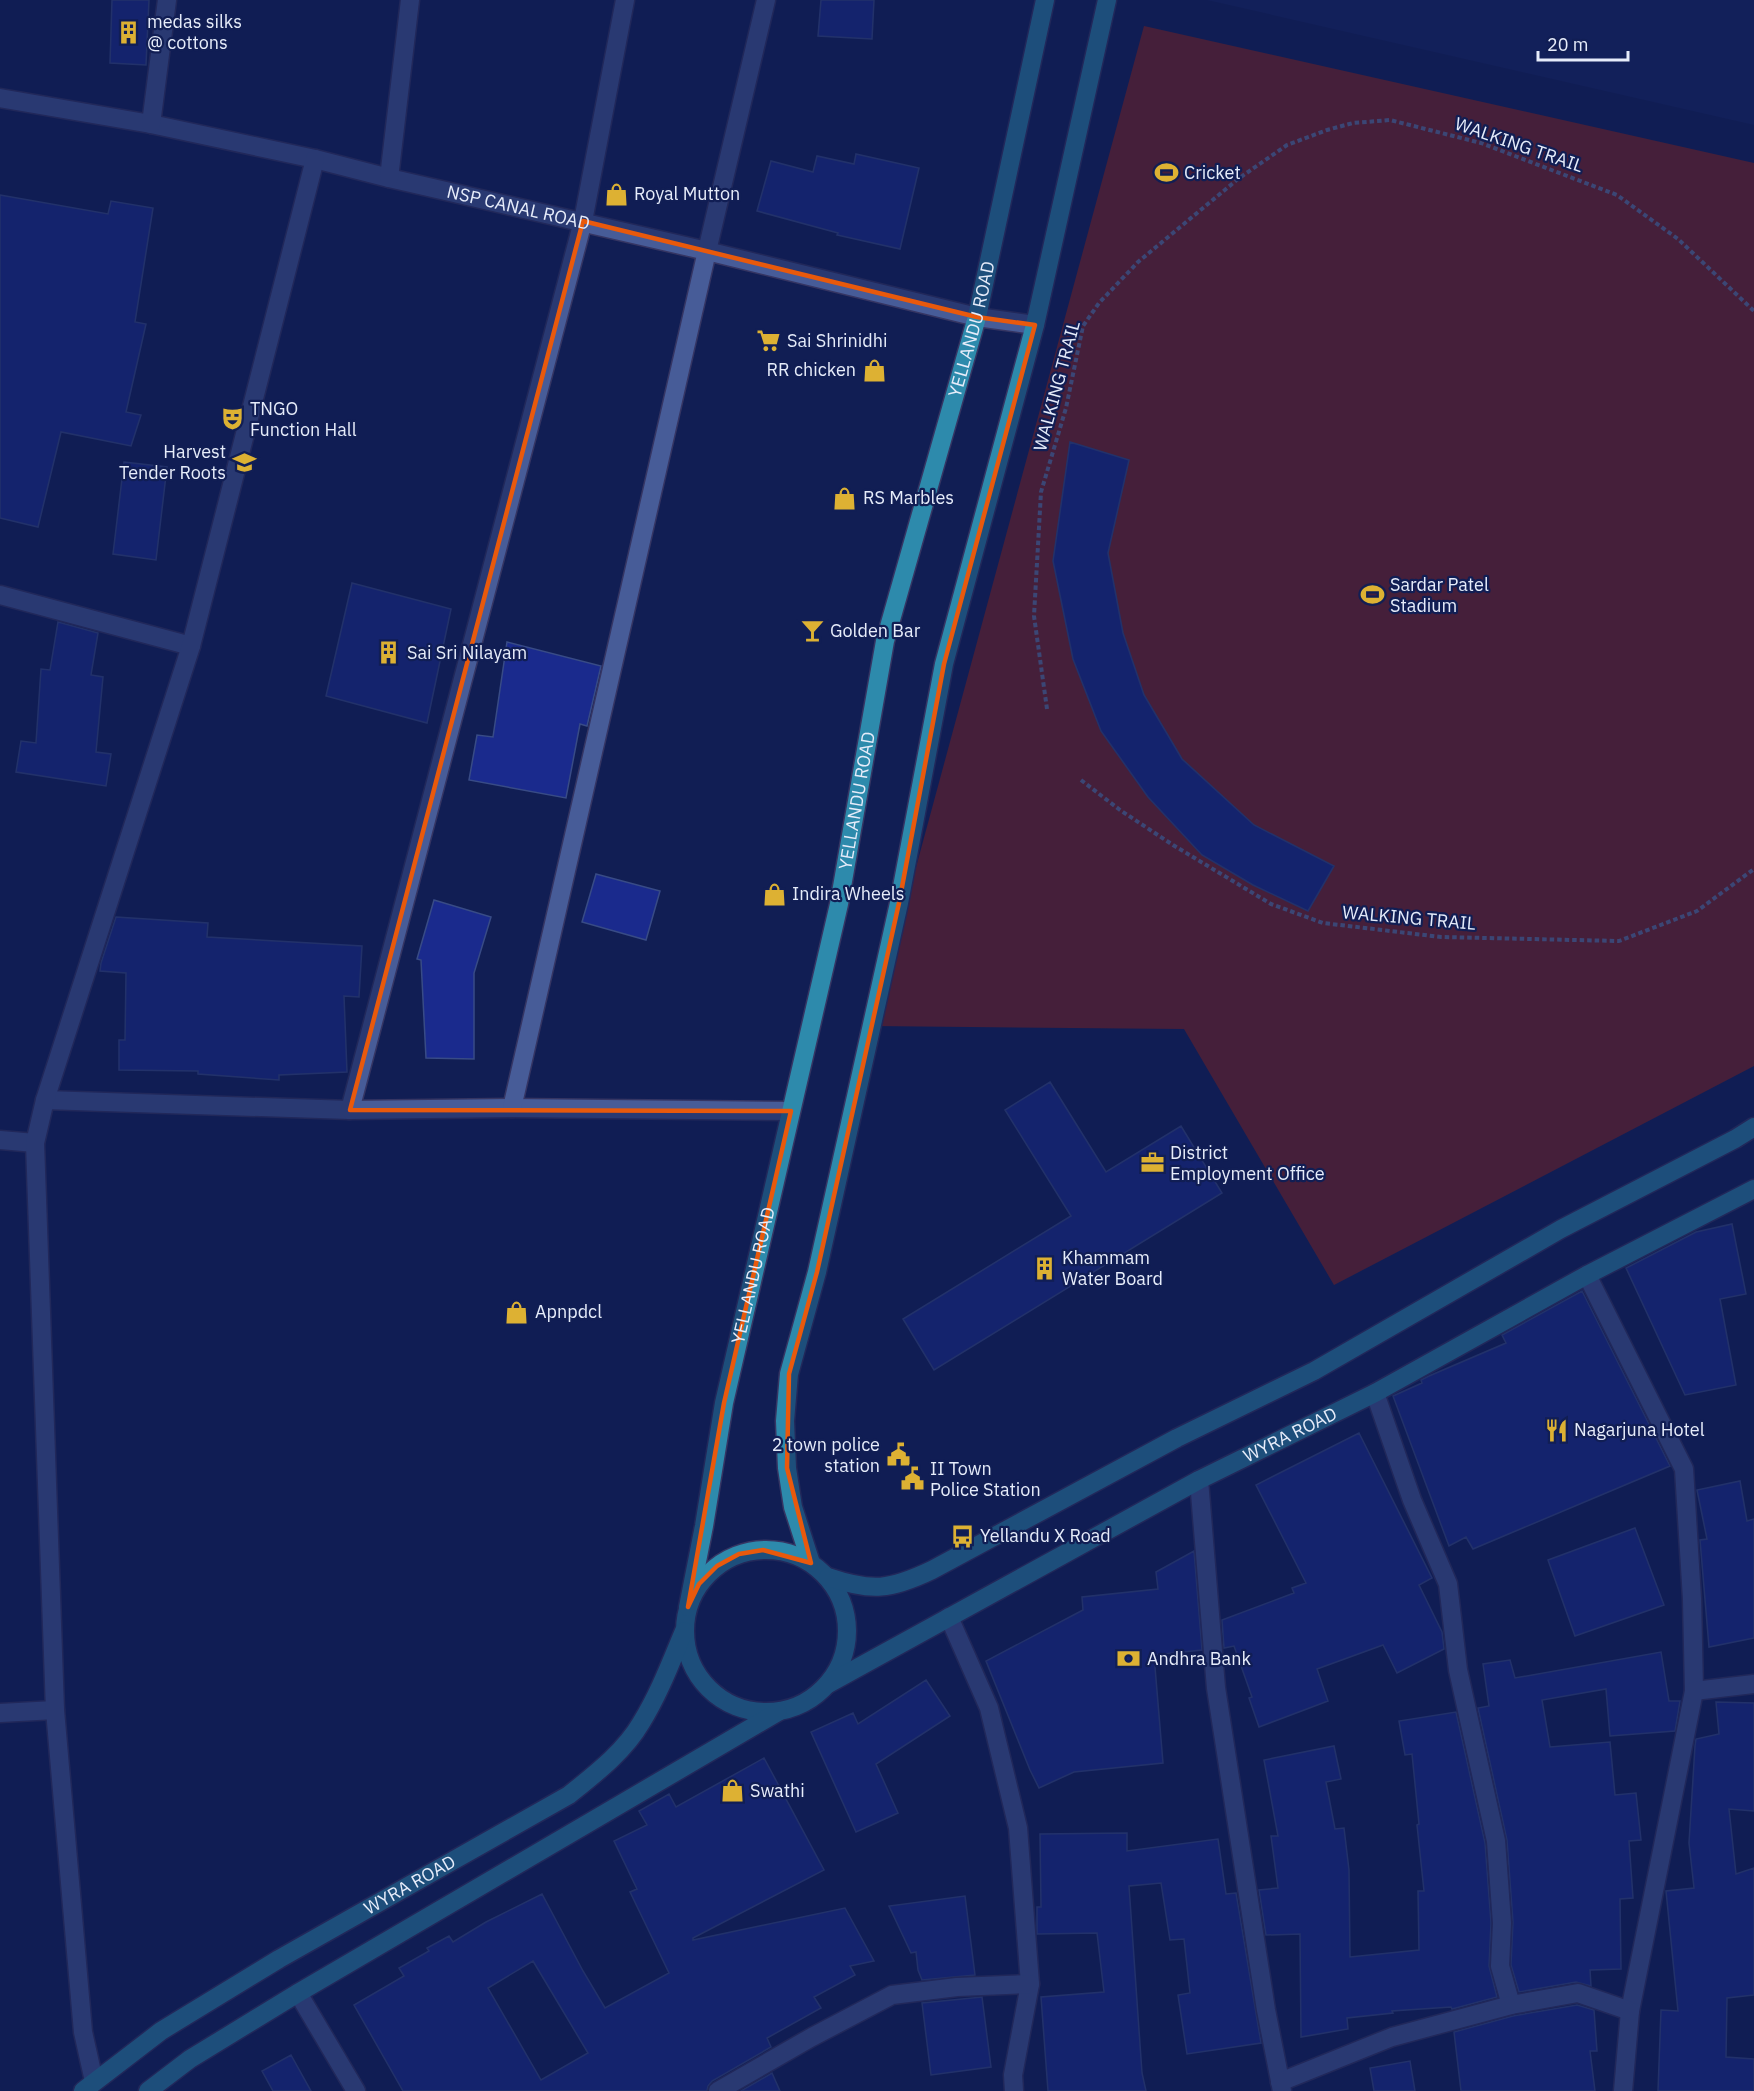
<svg xmlns="http://www.w3.org/2000/svg" width="1754" height="2091" viewBox="0 0 1754 2091" font-family="'IBM Plex Sans',sans-serif">
<style>
.built{fill:#152462}
.green{fill:#86221b}
.building{fill:#1a2a8d;stroke:#384b86;stroke-width:1.5;fill-rule:evenodd}
.lines{fill:none;stroke-linecap:round;stroke-linejoin:round}
.minor-casing{stroke:#353563;stroke-width:21}
.major-casing{stroke:#353563;stroke-width:21}
.path{stroke:#6f799d;stroke-width:4;stroke-dasharray:4.5 3;stroke-linecap:butt}
.minor{stroke:#475c98;stroke-width:18}
.major{stroke:#2d8aac;stroke-width:18}
.marked{fill:none;stroke:#e8590c;stroke-width:4.5;stroke-linejoin:round}
.labels{text-anchor:middle;stroke-width:4.5;stroke-linejoin:round;paint-order:stroke}
.poi-label{font-size:18px;fill:#e6ecfa;stroke:#111e54;text-anchor:start}
.street-label{font-size:18px;fill:#e6ecfa;stroke:#111e54}
</style>
<rect width="100%" height="100%" fill="#111e54"/>
<!-- built -->
<path class="built" d="M 1207,0 L 1754,0 L 1754,125 Z"/>
<!-- green -->
<path class="green" d="M 1144,26 L 1754,163 L 1754,1066 L 1334,1285 L 1184,1029 L 873,1026 Z"/>
<!-- building -->
<path class="building" d="M 112,0 L 149,0 L 146,65 L 110,63 Z
M 821,0 L 874,0 L 872,39 L 818,36 Z
M 856,154 L 919,168 L 900,249 L 837,235 L 838,233 L 757,211 L 771,161 L 813,172 L 817,156 L 854,164 Z
M 0,195 L 108,214 L 111,201 L 153,208 L 135,322 L 146,324 L 126,412 L 141,415 L 131,446 L 61,432 L 38,527 L 0,518 Z
M 1070,442 L 1129,460 L 1108,553 L 1123,633 L 1144,695 L 1182,759 L 1254,825 L 1334,866 L 1308,911 L 1253,885 L 1202,855 L 1148,797 L 1101,731 L 1073,659 L 1053,561 Z
M 124,462 L 167,467 L 156,560 L 113,554 Z
M 352,583 L 451,609 L 427,723 L 326,696 Z
M 58,622 L 98,633 L 91,675 L 103,677 L 96,752 L 111,754 L 106,786 L 16,772 L 21,741 L 36,743 L 41,669 L 50,670 Z
M 507,642 L 601,666 L 587,726 L 580,724 L 566,798 L 469,780 L 477,735 L 493,737 Z
M 596,874 L 660,891 L 646,940 L 582,922 Z
M 434,900 L 491,917 L 474,973 L 474,1059 L 426,1058 L 421,960 L 417,959 Z
M 116,917 L 208,923 L 207,937 L 362,946 L 359,997 L 344,996 L 347,1072 L 279,1075 L 279,1080 L 198,1074 L 198,1071 L 119,1070 L 119,1040 L 125,1040 L 126,973 L 100,971 L 101,963 Z
M 1050,1082 L 1106,1172 L 1181,1126 L 1222,1193 L 934,1370 L 903,1319 L 1071,1216 L 1005,1110 Z
M 1732,1224 L 1746,1294 L 1720,1299 L 1736,1385 L 1685,1395 L 1626,1268 L 1696,1232 Z
M 1582,1291 L 1670,1466 L 1473,1549 L 1466,1537 L 1449,1546 L 1393,1396 L 1422,1383 L 1421,1380 L 1429,1376 L 1506,1343 L 1502,1335 Z
M 1359,1433 L 1432,1578 L 1419,1585 L 1442,1632 L 1444,1649 L 1397,1673 L 1383,1645 L 1317,1669 L 1328,1701 L 1259,1727 L 1249,1698 L 1252,1697 L 1234,1646 L 1224,1648 L 1222,1620 L 1294,1593 L 1292,1588 L 1306,1583 L 1256,1485 Z
M 1740,1481 L 1747,1521 L 1754,1519 L 1754,1638 L 1709,1647 L 1700,1540 L 1707,1539 L 1697,1490 Z
M 1635,1528 L 1664,1605 L 1575,1636 L 1548,1560 Z
M 1194,1551 L 1202,1650 L 1154,1655 L 1163,1763 L 1074,1772 L 1039,1788 L 1030,1770 L 986,1661 L 1083,1610 L 1082,1597 L 1158,1589 L 1156,1572 Z
M 1661,1652 L 1669,1701 L 1680,1701 L 1675,1731 L 1610,1736 L 1606,1689 L 1542,1700 L 1550,1747 L 1610,1742 L 1615,1795 L 1636,1793 L 1641,1840 L 1629,1841 L 1633,1898 L 1620,1899 L 1621,1969 L 1590,1970 L 1591,1986 L 1576,1982 L 1519,1992 L 1511,1965 L 1513,1922 L 1507,1840 L 1478,1708 L 1489,1706 L 1483,1664 L 1510,1660 L 1515,1678 Z
M 926,1680 L 950,1716 L 876,1764 L 898,1813 L 856,1832 L 811,1732 L 853,1713 L 858,1724 Z
M 1716,1702 L 1754,1703 L 1754,1811 L 1729,1809 L 1736,1874 L 1754,1868 L 1754,1995 L 1727,1998 L 1726,2057 L 1754,2059 L 1754,2091 L 1658,2091 L 1661,2010 L 1678,2011 L 1666,1891 L 1694,1888 L 1689,1843 L 1695,1746 L 1696,1739 L 1719,1734 Z
M 1456,1712 L 1485,1843 L 1491,1923 L 1489,1966 L 1497,1997 L 1452,2009 L 1451,2007 L 1392,2011 L 1393,2013 L 1347,2018 L 1348,2029 L 1301,2037 L 1300,1934 L 1266,1935 L 1259,1890 L 1278,1888 L 1271,1836 L 1278,1836 L 1264,1760 L 1334,1746 L 1341,1779 L 1326,1782 L 1335,1829 L 1344,1828 L 1349,1870 L 1350,1957 L 1419,1950 L 1418,1891 L 1424,1891 L 1417,1825 L 1419,1824 L 1412,1754 L 1405,1755 L 1399,1721 Z
M 764,1758 L 824,1870 L 693,1938 L 693,1940 L 845,1908 L 874,1961 L 850,1966 L 855,1975 L 814,1997 L 821,2008 L 767,2038 L 771,2047 L 712,2081 L 708,2086 L 707,2091 L 403,2091 L 354,2005 L 404,1976 L 399,1968 L 429,1951 L 427,1948 L 449,1936 L 453,1942 L 486,1922 L 542,1894 L 583,1971 L 605,2008 L 669,1973 L 630,1892 L 637,1889 L 614,1841 L 647,1825 L 639,1811 L 669,1794 L 676,1807 ZM 533,1961 L 588,2053 L 541,2080 L 488,1988 Z
M 1127,1833 L 1127,1851 L 1218,1839 L 1226,1894 L 1236,1893 L 1261,2043 L 1187,2054 L 1178,1995 L 1190,1993 L 1184,1939 L 1170,1940 L 1161,1883 L 1129,1886 L 1142,2073 L 1146,2091 L 1048,2091 L 1041,1997 L 1104,1992 L 1097,1933 L 1037,1934 L 1037,1907 L 1041,1907 L 1040,1834 Z
M 965,1896 L 975,1975 L 922,1980 L 918,1970 L 916,1952 L 911,1953 L 889,1906 Z
M 982,1997 L 991,2067 L 931,2075 L 922,2003 Z
M 1577,2005 L 1594,2010 L 1597,2051 L 1590,2051 L 1595,2091 L 1461,2091 L 1454,2032 L 1513,2016 Z
M 291,2055 L 311,2091 L 273,2091 L 262,2071 Z
M 1410,2061 L 1415,2091 L 1374,2091 L 1370,2068 Z
M 772,2073 L 780,2091 L 741,2091 Z"/>
<g class="lines">
<defs>
<g id="minor">
<path id="s1" d="M 0,98 L 151,124 L 315,159 L 389,178 L 707,251 L 977,317 L 1035,325"/>
<path d="M 151,124 L 167,0"/>
<path d="M 389,178 L 410,0"/>
<path d="M 0,595 L 191,646"/>
<path d="M 45,1100 L 350,1110 L 512,1108 L 791,1111"/>
<path d="M 512,1108 L 707,251 L 766,0"/>
<path d="M 350,1110 L 583,221 L 625,0"/>
<path d="M 0,1140 L 35,1143"/>
<path d="M 1587,1275 L 1684,1469 L 1692,1599 L 1694,1691 L 1630,2011 L 1623,2091"/>
<path d="M 1375,1393 L 1412,1500 L 1448,1584 L 1458,1670 L 1496,1841 L 1502,1923 L 1500,1966 L 1511,2005"/>
<path d="M 1199,1480 L 1216,1688 L 1266,2010 L 1282,2091"/>
<path d="M 949,1617 L 989,1708 L 1018,1828 L 1030,1984 L 1013,2075 L 1014,2091"/>
<path d="M 1694,1691 L 1754,1684"/>
<path d="M 0,1713 L 55,1710"/>
<path d="M 298,1993 L 356,2091"/>
<path d="M 94,2081 L 83,2032 L 55,1710 L 35,1143 L 45,1100 L 191,646 L 315,159"/>
<path d="M 1280,2082 L 1392,2037 L 1511,2005 L 1578,1993 L 1630,2011"/>
<path d="M 718,2091 L 812,2037 L 892,1995 L 957,1987 L 1030,1984"/>
</g>
<g id="major">
<circle cx="766" cy="1631" r="81"/>
<path d="M 811,1563 L 793,1507 L 787,1468 L 785,1421 L 789,1374 L 817,1272 L 899,903 L 944,664 L 1035,325 L 1107,0"/>
<path d="M 828,1577 C 872,1592 890,1590 932,1570 L 1177,1438 L 1314,1371 L 1561,1229 L 1735,1139 L 1754,1127"/>
<path id="s2" d="M 688,1607 L 704,1526 L 724,1403 L 839,904 L 885,641 L 977,317 L 1045,0"/>
<path id="s3" d="M 828,1684 L 1199,1480 L 1375,1393 L 1587,1275 L 1754,1189"/>
<path id="s4" d="M 83,2091 L 161,2031 L 279,1959 L 569,1795 C 595,1774 624,1752 641,1723 C 659,1694 671,1662 684,1631"/>
<path d="M 148,2091 L 190,2059 L 298,1993 L 778,1712"/>
</g>
</defs>
<!-- minor casing -->
<use href="#minor" class="minor-casing"/>
<!-- major casing -->
<use href="#major" class="major-casing"/>
<!-- path -->
<path class="path" d="M 1047,709 L 1034,616 L 1041,492 L 1066,408 L 1083,326 L 1099,303 L 1138,262 L 1238,179 L 1287,145 L 1327,130 L 1353,123 L 1390,120 L 1481,143 L 1617,195 L 1678,239 L 1754,311
M 1081,780 L 1120,810 L 1173,845 L 1271,904 L 1323,923 L 1441,937 L 1619,941 L 1697,911 L 1754,869"/>
<!-- minor -->
<use href="#minor" class="minor"/>
<!-- major -->
<use href="#major" class="major"/>
</g>
<!-- marked area -->
<path d="M0 0H1754V2091H0ZM 583,221 L 977,317 L 1035,325 L 944,664 L 899,903 L 817,1272 L 789,1374 L 787,1468 L 811,1563 L 763,1550 L 739,1554 L 717,1566 L 699,1584 L 688,1607 L 724,1403 L 791,1111 L 350,1110 Z" fill="#111e54" fill-opacity=".55" fill-rule="evenodd"/>
<path class="marked" d="M 583,221 L 977,317 L 1035,325 L 944,664 L 899,903 L 817,1272 L 789,1374 L 787,1468 L 811,1563 L 763,1550 L 739,1554 L 717,1566 L 699,1584 L 688,1607 L 724,1403 L 791,1111 L 350,1110 Z"/>
<!-- icons -->
<defs>
<symbol id="building-bare" viewBox="-9 -9 18 18"><path d="M-4-6H4V6H1V3H-1V6H-4ZM-2.5-4.3h1.7v1.8h-1.7ZM.8-4.3h1.7v1.8H.8ZM-2.5-1h1.7V.8h-1.7ZM.8-1h1.7V.8H.8Z" fill="#ddb133" stroke="#111e54" stroke-width="2.5" paint-order="stroke"/></symbol>
<symbol id="stadium-bare" viewBox="-9 -9 18 18"><path d="M0-5a6.5 5 0 1 0 0 10a6.5 5 0 1 0 0-10ZM-3.5-1.8h7v3.6h-7Z" fill="#ddb133" stroke="#111e54" stroke-width="2.5" paint-order="stroke"/></symbol>
<symbol id="shop-bare" viewBox="-9 -9 18 18"><path d="M-5-2.5h2.3a2.7 3.5 0 0 1 5.4 0H5L5.5 6h-11ZM-1.5-2.5h3a1.5 2.3 0 0 0-3 0Z" fill="#ddb133" stroke="#111e54" stroke-width="2.5" paint-order="stroke"/></symbol>
<symbol id="supermarket-bare" viewBox="-9 -9 18 18"><path d="M-6-5.5h2.5l.6 2H6L4.5 2H-2.5L-4.4-4H-6ZM-1.5 3.2a1.3 1.3 0 1 0 .1 0ZM3 3.2a1.3 1.3 0 1 0 .1 0Z" fill="#ddb133" stroke="#111e54" stroke-width="2.5" paint-order="stroke"/></symbol>
<symbol id="theatre-bare" viewBox="-9 -9 18 18"><path d="M-5-5.5Q0-4 5-5.5V0Q5 5 0 6Q-5 5-5 0ZM-3.3-2.5H-1v1.5H-3.3ZM1-2.5H3.3v1.5H1ZM-2.8 1Q0 5.5 2.8 1Z" fill="#ddb133" stroke="#111e54" stroke-width="2.5" paint-order="stroke"/></symbol>
<symbol id="school-bare" viewBox="-9 -9 18 18"><path d="M0-5L7-2L0 1L-7-2ZM-4 1L0 2.5L4 1V4Q0 6-4 4Z" fill="#ddb133" stroke="#111e54" stroke-width="2.5" paint-order="stroke"/></symbol>
<symbol id="bar-bare" viewBox="-9 -9 18 18"><path d="M-6-5H6L.8 .8V4.5H3.5V6h-7V4.5H-.8V.8Z" fill="#ddb133" stroke="#111e54" stroke-width="2.5" paint-order="stroke"/></symbol>
<symbol id="office-bare" viewBox="-9 -9 18 18"><path d="M-6-3h4V-5.5h4V-3h4V5H-6ZM-1-4.5V-3h2v-1.5ZM-6 0V1H6V0Z" fill="#ddb133" stroke="#111e54" stroke-width="2.5" paint-order="stroke"/></symbol>
<symbol id="restaurant-bare" viewBox="-9 -9 18 18"><path d="M-5-6h1v4h1v-4h1v4h1v-4h1v5L-1.5 .5V6h-2V.5L-5-1ZM5-6V6H3V1.5H1.5Q1.5-4 5-6Z" fill="#ddb133" stroke="#111e54" stroke-width="2.5" paint-order="stroke"/></symbol>
<symbol id="civic-bare" viewBox="-9 -9 18 18"><path d="M-.6-6.5H3V-4.5H.6V-3L4-1V1h2V6H-6V1h2V-1L-.6-3ZM-1.2 2.5V6h2.4V2.5Z" fill="#ddb133" stroke="#111e54" stroke-width="2.5" paint-order="stroke"/></symbol>
<symbol id="bus-bare" viewBox="-9 -9 18 18"><path d="M-5-6H5V4H4V6H2V4H-2V6H-4V4H-5ZM-3.5-4V0h7V-4ZM-3.5 1.2v1.5H-2V1.2ZM2 1.2v1.5H3.5V1.2Z" fill="#ddb133" stroke="#111e54" stroke-width="2.5" paint-order="stroke"/></symbol>
<symbol id="bank-bare" viewBox="-9 -9 18 18"><path d="M-6-4H6V4H-6ZM0-2.3a2.3 2.3 0 1 0 0 4.6a2.3 2.3 0 1 0 0-4.6Z" fill="#ddb133" stroke="#111e54" stroke-width="2.5" paint-order="stroke"/></symbol>
</defs>
<g fill-rule="evenodd">
<use href="#building-bare" x="112" y="16" width="33" height="33"/>
<use href="#stadium-bare" x="1150" y="156" width="33" height="33"/>
<use href="#shop-bare" x="600" y="178" width="33" height="33"/>
<use href="#supermarket-bare" x="752" y="324" width="33" height="33"/>
<use href="#shop-bare" x="858" y="354" width="33" height="33"/>
<use href="#theatre-bare" x="216" y="402" width="33" height="33"/>
<use href="#school-bare" x="228" y="446" width="33" height="33"/>
<use href="#shop-bare" x="828" y="482" width="33" height="33"/>
<use href="#stadium-bare" x="1356" y="578" width="33" height="33"/>
<use href="#bar-bare" x="796" y="614" width="33" height="33"/>
<use href="#building-bare" x="372" y="636" width="33" height="33"/>
<use href="#shop-bare" x="758" y="878" width="33" height="33"/>
<use href="#office-bare" x="1136" y="1146" width="33" height="33"/>
<use href="#building-bare" x="1028" y="1252" width="33" height="33"/>
<use href="#shop-bare" x="500" y="1296" width="33" height="33"/>
<use href="#restaurant-bare" x="1540" y="1414" width="33" height="33"/>
<use href="#civic-bare" x="882" y="1438" width="33" height="33"/>
<use href="#civic-bare" x="896" y="1462" width="33" height="33"/>
<use href="#bus-bare" x="946" y="1520" width="33" height="33"/>
<use href="#bank-bare" x="1112" y="1642" width="33" height="33"/>
<use href="#shop-bare" x="716" y="1774" width="33" height="33"/>
</g>
<g class="labels">
<!-- poi labels -->
<g class="poi-label">
<text x="147" y="28">medas silks<tspan x="147" dy="21">@ cottons</tspan></text>
<text x="1184" y="179">Cricket</text>
<text x="634" y="200">Royal Mutton</text>
<text x="787" y="347">Sai Shrinidhi</text>
<text x="856" y="376" text-anchor="end">RR chicken</text>
<text x="250" y="415">TNGO<tspan x="250" dy="21">Function Hall</tspan></text>
<text x="226" y="458" text-anchor="end">Harvest<tspan x="226" dy="21">Tender Roots</tspan></text>
<text x="863" y="504">RS Marbles</text>
<text x="1390" y="591">Sardar Patel<tspan x="1390" dy="21">Stadium</tspan></text>
<text x="830" y="637">Golden Bar</text>
<text x="407" y="659">Sai Sri Nilayam</text>
<text x="792" y="900">Indira Wheels</text>
<text x="1170" y="1159">District<tspan x="1170" dy="21">Employment Office</tspan></text>
<text x="1062" y="1264">Khammam<tspan x="1062" dy="21">Water Board</tspan></text>
<text x="535" y="1318">Apnpdcl</text>
<text x="1574" y="1436">Nagarjuna Hotel</text>
<text x="880" y="1451" text-anchor="end">2 town police<tspan x="880" dy="21">station</tspan></text>
<text x="930" y="1475">II Town<tspan x="930" dy="21">Police Station</tspan></text>
<text x="980" y="1542">Yellandu X Road</text>
<text x="1147" y="1665">Andhra Bank</text>
<text x="750" y="1797">Swathi</text>
</g>
<!-- street labels -->
<g class="street-label">
<text transform="translate(1519 145) rotate(19)" y="6">WALKING TRAIL</text>
<text dy="6" stroke="none"><textPath href="#s1" startOffset="530">NSP CANAL ROAD</textPath></text>
<text dy="6" stroke="none"><textPath href="#s2" startOffset="1310">YELLANDU ROAD</textPath></text>
<text transform="translate(1057 386) rotate(-75)" y="6">WALKING TRAIL</text>
<text dy="6" stroke="none"><textPath href="#s2" startOffset="824">YELLANDU ROAD</textPath></text>
<text transform="translate(1409 918) rotate(5)" y="6">WALKING TRAIL</text>
<text dy="6" stroke="none"><textPath href="#s2" startOffset="338">YELLANDU ROAD</textPath></text>
<text dy="6" stroke="none"><textPath href="#s3" startOffset="525">WYRA ROAD</textPath></text>
<text dy="6" stroke="none"><textPath href="#s4" startOffset="387">WYRA ROAD</textPath></text>
</g>
</g>
<!-- scale -->
<path d="M1538 51v9h90v-9" fill="none" stroke="#e6ecfa" stroke-width="3"/>
<text x="1547" y="51" font-size="18" fill="#e6ecfa" stroke="#111e54" stroke-width="4.5" paint-order="stroke">20 m</text>
</svg>
